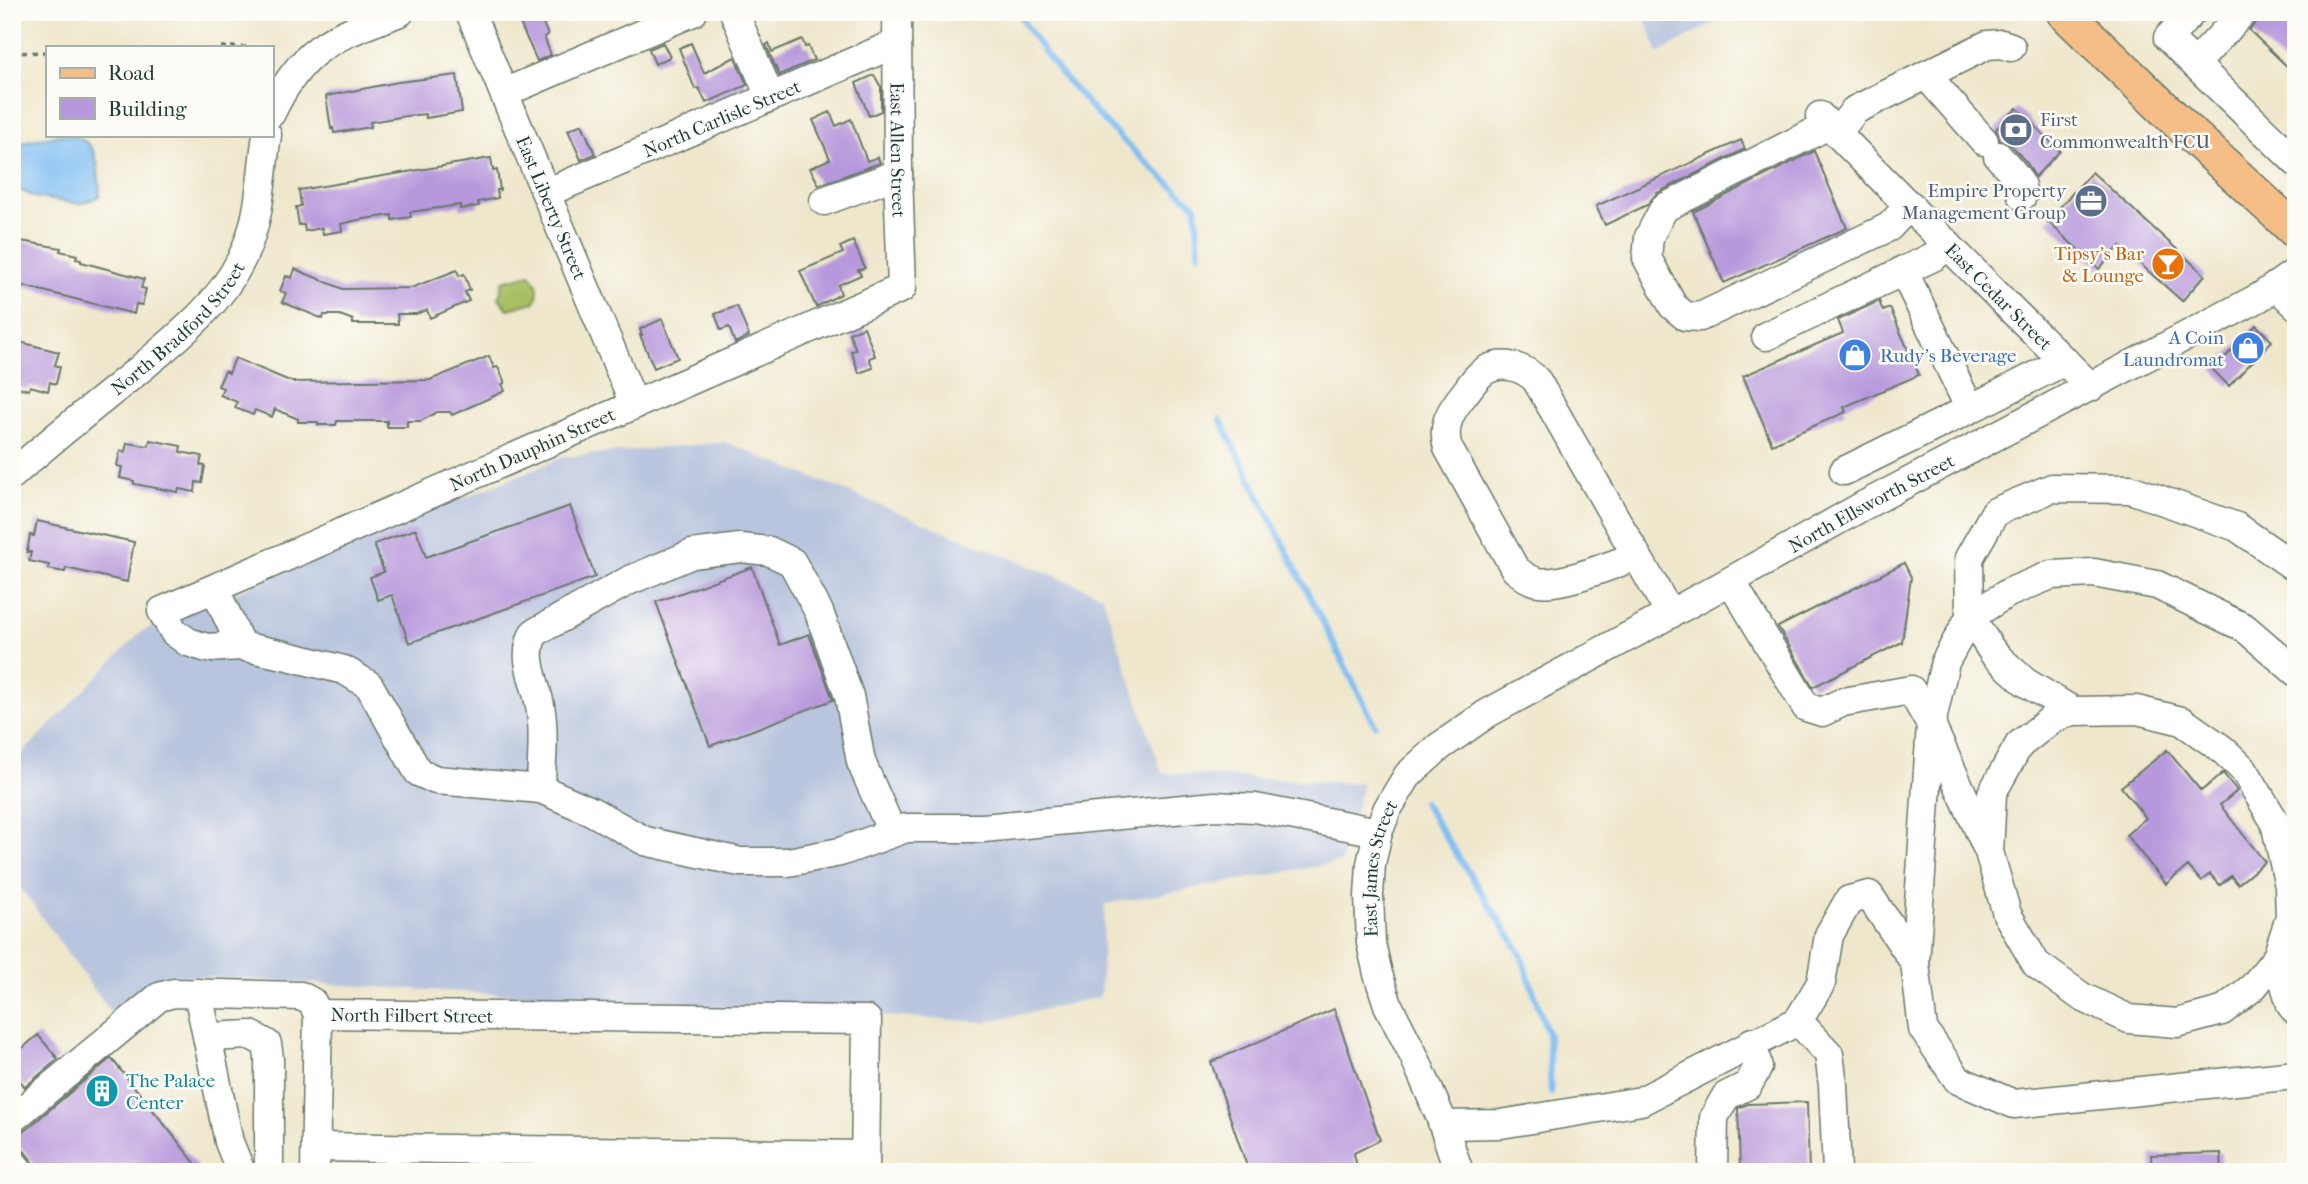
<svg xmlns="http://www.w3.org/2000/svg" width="2308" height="1184" viewBox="0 0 2308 1184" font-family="'IM FELL French Canon',serif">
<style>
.industrial{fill:#b9c5de}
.green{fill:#a8bf64;stroke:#647e4c;stroke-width:2}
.water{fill:#7fbef3;stroke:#4f7e94;stroke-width:2}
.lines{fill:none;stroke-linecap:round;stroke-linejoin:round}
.stream{stroke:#7fbef3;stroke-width:6}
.building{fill:#b798dc}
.minor-casing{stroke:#687869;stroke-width:31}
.major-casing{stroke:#687869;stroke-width:38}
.path{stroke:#687869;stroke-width:3.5;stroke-dasharray:5 5;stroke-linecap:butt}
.minor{stroke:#fff;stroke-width:28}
.major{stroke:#f6be87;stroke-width:35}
.rail{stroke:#1f3d34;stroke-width:5;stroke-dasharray:10 5;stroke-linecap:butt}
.labels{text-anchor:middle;stroke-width:5;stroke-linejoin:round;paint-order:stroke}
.street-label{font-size:19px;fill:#1f3d34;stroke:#fdfcf7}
.service-label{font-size:19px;fill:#4e5e75;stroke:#fdfcf7;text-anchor:start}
.food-label{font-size:19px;fill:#c56008;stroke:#fdfcf7;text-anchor:end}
.shop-label{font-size:19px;fill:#366cbe;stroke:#fdfcf7;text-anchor:end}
.culture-label{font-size:19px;fill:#0d838f;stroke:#fdfcf7;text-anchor:start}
</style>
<rect width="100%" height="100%" fill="#fdfcf7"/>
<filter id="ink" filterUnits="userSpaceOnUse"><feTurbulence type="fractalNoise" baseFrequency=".0143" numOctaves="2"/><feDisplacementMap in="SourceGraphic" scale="14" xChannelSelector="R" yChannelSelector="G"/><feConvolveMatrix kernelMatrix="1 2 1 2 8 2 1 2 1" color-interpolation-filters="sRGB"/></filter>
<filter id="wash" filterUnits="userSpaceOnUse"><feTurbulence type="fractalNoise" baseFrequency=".00686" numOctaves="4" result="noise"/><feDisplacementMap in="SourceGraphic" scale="28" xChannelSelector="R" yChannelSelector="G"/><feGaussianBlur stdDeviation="1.57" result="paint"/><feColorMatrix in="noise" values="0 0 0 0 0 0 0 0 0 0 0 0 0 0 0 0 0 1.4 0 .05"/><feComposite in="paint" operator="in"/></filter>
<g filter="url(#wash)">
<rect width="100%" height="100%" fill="#efe7cc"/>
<!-- industrial -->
<path class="industrial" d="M 1643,12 L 1734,12 L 1658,54 Z
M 725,442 L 1102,595 L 1162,773 L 1363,784 L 1341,862 L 1105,904 L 1100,997 L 986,1022 L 170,975 L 113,1016 L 12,876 L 12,764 L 142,631 L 563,457 Z"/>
<!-- green -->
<path class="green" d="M 530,274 C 539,284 540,290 535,302 L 508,309 L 499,298 L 503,281 Z"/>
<!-- water -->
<path class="water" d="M 58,135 C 101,135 97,162 100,196 L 80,204 L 34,197 L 12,186 L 12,144 Z"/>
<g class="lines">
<!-- stream -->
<path class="stream" d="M 1018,12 C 1059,84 1133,153 1196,206 L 1199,253
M 1220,419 L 1375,725
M 1423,802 L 1520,952 L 1548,1034 L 1551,1093"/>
</g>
<g id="blocks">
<!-- building -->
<path class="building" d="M 522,12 L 538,12 L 548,35 L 544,37 L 551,55 L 537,61 L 518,19 L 524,17 Z
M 2266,12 L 2296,12 L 2296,75 L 2249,30 Z
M 802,39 L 805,47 L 808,46 L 814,60 L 779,75 L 766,45 L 769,43 L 772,52 Z
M 663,43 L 670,57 L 655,64 L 649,49 Z
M 691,43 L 704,73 L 735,57 L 747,85 L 706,103 L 699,88 L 695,89 L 679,48 Z
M 457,75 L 462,112 L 426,118 L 425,114 L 406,116 L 370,122 L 371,127 L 334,133 L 333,128 L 331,129 L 326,96 L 398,82 Z
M 874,75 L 881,87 L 881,111 L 869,116 L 856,83 Z
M 2017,108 L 2060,151 L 2035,177 L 2027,163 L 2011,145 L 2000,140 L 1996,129 Z
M 830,112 L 836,126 L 851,119 L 867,161 L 878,157 L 880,163 L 819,185 L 810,168 L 830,159 L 813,120 Z
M 582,124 L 595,154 L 581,160 L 568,130 Z
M 1741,140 L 1745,149 L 1657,193 L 1647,205 L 1605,225 L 1596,206 Z
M 1814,151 L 1847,228 L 1724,283 L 1693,212 Z
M 491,158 L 493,171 L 497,170 L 500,190 L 497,190 L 498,198 L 478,202 L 479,206 L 460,209 L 460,205 L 410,212 L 411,217 L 392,220 L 392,215 L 358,220 L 341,224 L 342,231 L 323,234 L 322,228 L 305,231 L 304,225 L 299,225 L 296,207 L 301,206 L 299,190 Z
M 2092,172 L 2205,275 L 2182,301 L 2120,246 L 2099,269 L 2047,221 Z
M 21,241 L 61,248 L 60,251 L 77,255 L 76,259 L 81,260 L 81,262 L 144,279 L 141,288 L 146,289 L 142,305 L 136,304 L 134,314 L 12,283 L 12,264 L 17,243 L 20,244 Z
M 853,241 L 865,268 L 858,270 L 861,275 L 838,285 L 841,294 L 816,307 L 800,271 L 843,253 L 840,247 Z
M 295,269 L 343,289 L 411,288 L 457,270 L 459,276 L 464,274 L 470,290 L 465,292 L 469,301 L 430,318 L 427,310 L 416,314 L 397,314 L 398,324 L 353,324 L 353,320 L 340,315 L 324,315 L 323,319 L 282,302 L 286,293 L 280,291 L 286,276 L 292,278 Z
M 1879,301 L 1883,311 L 1890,308 L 1919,375 L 1844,407 L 1846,412 L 1772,444 L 1743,376 L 1843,333 L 1838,320 Z
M 737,306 L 749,336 L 735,343 L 729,327 L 721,330 L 715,314 Z
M 662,319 L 678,358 L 654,368 L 640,335 L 642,335 L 640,329 Z
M 2256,325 L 2272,341 L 2229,386 L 2213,370 Z
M 864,327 L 875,356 L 869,358 L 873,368 L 859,373 L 851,351 L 856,350 L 849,333 Z
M 12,340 L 59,352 L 55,365 L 60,367 L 56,384 L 50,382 L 48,391 L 30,386 L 29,390 L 12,386 Z
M 489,356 L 494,368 L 498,367 L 505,383 L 502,384 L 505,391 L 452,415 L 450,412 L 437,412 L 421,421 L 407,421 L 407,427 L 387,427 L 387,421 L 337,421 L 336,425 L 318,425 L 318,422 L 298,422 L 298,419 L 275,409 L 272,417 L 255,410 L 253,415 L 235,408 L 237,402 L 220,395 L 223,388 L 218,386 L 225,371 L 229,373 L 235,358 L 292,382 L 430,380 Z
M 150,440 L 181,446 L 180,452 L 202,456 L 200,465 L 205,466 L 202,483 L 196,482 L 195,492 L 179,489 L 178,492 L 134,484 L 134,481 L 120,478 L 122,467 L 117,466 L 120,451 L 125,452 L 127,443 L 149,446 Z
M 570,506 L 595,577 L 409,643 L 392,595 L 378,600 L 370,577 L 384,572 L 374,544 L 416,529 L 426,557 Z
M 37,521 L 134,542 L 127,582 L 66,568 L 65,572 L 48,569 L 49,565 L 29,561 L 31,552 L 27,552 L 30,535 L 34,536 Z
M 1904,563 L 1911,577 L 1902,642 L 1813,687 L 1778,627 Z
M 752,567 L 780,645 L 809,634 L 833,700 L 710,746 L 656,602 Z
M 2167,750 L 2201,791 L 2223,773 L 2237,791 L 2220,805 L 2265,862 L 2238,884 L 2231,876 L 2220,885 L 2210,874 L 2201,881 L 2188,866 L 2166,884 L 2126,835 L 2146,818 L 2121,787 Z
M 1334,1009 L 1380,1140 L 1354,1153 L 1358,1172 L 1249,1172 L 1211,1062 Z
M 38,1035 L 58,1059 L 25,1087 L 12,1071 L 12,1057 Z
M 111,1058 L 161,1120 L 202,1172 L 36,1172 L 33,1162 L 25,1152 L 19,1147 L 12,1146 L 12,1135 L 23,1132 Z
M 1807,1102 L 1809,1172 L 1740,1172 L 1738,1108 L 1748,1104 Z
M 2221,1153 L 2222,1172 L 2152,1172 L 2151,1155 Z"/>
</g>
</g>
<g filter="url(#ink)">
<use href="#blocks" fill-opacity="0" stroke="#687869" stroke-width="2"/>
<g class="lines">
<defs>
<g id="minor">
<path id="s1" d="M 470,12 L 634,404"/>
<path d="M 734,12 L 770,97"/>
<path id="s2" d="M 897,12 L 898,174 L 902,288 L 162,611 L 174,632 L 188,642 L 207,648 L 241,646 L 284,655 L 344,670 L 369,685 L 418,772 L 436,780 L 541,789 L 591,811 L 645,841 L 740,862 L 788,862 L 840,852 L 906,828 L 983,828 L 1215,806 L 1255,808 L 1378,832"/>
<path d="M 2192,12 L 2168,38 L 2296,162"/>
<path d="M 2195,64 L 2243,12"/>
<path d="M 1926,75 L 1984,141"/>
<path d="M 504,93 L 693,12"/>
<path d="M 271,113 C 303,45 334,37 400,12"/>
<path id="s3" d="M 1820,116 L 2015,313 L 2091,387"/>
<path d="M 1829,125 L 1664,208 L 1649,237 L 1647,258 L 1673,306 L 1685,316 L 1700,317 L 1889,227 L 1910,205"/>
<path d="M 1837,133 L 1855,110 L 1926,75 L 1987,45 L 2002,44 L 2011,47"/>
<path d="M 1998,156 C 2007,167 2024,180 2022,196"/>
<path id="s4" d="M 546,193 L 897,43"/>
<path d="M 824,201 L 898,174"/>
<path d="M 1903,270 L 1970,409 L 2065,361"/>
<path d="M 2276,286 L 2296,305"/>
<path d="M 1766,336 L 1935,256 L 1947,243"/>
<path d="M 1844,471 L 1970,409"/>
<path id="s5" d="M 12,475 C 53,438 97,404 140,369 C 178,337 219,305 241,260 C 262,217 260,180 267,135"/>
<path d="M 1637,556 C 1613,564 1562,586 1539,582 C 1529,581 1523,575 1515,569 L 1448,448 C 1441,425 1451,410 1465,393 C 1471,385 1478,374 1488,369 C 1505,361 1526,368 1537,381 L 1670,614"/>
<path d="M 1731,581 L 1806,707 L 1822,712 L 1843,702 L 1911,690 L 1931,725 L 1989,852 L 2007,914 L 2036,964 L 2082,997 L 2129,1019 L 2177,1023 L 2222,1011 L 2253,987 L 2277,957 L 2290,917 L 2289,886 L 2275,822 L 2244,770 L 2222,749 L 2182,721 L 2137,710 L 2073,711 L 2052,719 L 2019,745 L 1992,793 L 1989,852"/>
<path d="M 215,589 L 241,646"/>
<path d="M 2296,672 L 2245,628 L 2157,585 L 2094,573 L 2051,575 L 2008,593 L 1970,617 L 1945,662 L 1931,725 L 1915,963 L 1923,1029 L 1958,1080 L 2014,1104 L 2296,1075"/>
<path d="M 2073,711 L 2025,682 L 1994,654 L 1970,617 L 1969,558 L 1995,512 L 2052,488 L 2130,489 L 2237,527 L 2296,568"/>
<path d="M 541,789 C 541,764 545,737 541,712 C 538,684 520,660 534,633 L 628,581 L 692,554 L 740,548 L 769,551 L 792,562 L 819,612 L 849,696 L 861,762 L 892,832"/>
<path d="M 2277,957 L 2291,1005 L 2296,1011"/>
<path d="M 198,993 L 229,1142 L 241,1172"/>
<path id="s6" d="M 318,1014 L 867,1020 L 865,1172"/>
<path d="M 1798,1021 L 1829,1054 L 1833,1085 L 1837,1172"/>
<path d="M 208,1037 L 251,1035 L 267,1044 L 269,1058 L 269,1172"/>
<path d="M 12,1119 L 159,997 L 174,993 L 301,996 L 312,1002 L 318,1014 L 315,1172"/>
<path d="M 1443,1125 L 1501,1124 L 1641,1101 L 1798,1021 L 1821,983 L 1829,935 L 1849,900 L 1869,895 L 1915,963"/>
<path d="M 316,1147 L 865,1155"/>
<path d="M 12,1162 L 20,1172"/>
<path id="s7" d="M 1459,1172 L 1440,1116 L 1414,1056 L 1388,1005 L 1378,974 L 1371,943 L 1369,896 L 1371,864 L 1378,832 L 1388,808 L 1408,775 L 1439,747 L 1488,713 L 1725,584 L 1861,507 L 2260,297 L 2296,272"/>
<path d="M 1713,1172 L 1714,1117 L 1726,1096 L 1748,1085 L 1758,1067 L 1752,1042"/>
</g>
<path id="major" d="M 2064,12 L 2181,125 L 2296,231"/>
</defs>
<!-- minor casing -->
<use href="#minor" class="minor-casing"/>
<!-- major casing -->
<use href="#major" class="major-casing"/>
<!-- path -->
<path class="path" d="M 221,47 L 249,47
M 12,53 L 47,52"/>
<!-- minor -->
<use href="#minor" class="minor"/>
<!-- major -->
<use href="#major" class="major"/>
<!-- rail -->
<path class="rail" d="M 100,12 L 145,12"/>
</g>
</g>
<!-- icons -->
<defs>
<symbol id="bank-disc" viewBox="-11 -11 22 22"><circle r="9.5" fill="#5c6f8a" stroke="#fdfcf7"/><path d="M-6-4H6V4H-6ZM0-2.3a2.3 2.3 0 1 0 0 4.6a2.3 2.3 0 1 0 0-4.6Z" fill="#fff"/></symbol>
<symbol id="office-disc" viewBox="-11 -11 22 22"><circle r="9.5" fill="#5c6f8a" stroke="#fdfcf7"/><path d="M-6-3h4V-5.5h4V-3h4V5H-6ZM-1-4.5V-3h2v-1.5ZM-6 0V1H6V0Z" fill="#fff"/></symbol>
<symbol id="bar-disc" viewBox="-11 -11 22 22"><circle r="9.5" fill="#e8710a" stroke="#fdfcf7"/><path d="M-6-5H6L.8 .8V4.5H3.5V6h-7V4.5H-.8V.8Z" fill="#fff"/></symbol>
<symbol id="shop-disc" viewBox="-11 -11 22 22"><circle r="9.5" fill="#3f7fe0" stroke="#fdfcf7"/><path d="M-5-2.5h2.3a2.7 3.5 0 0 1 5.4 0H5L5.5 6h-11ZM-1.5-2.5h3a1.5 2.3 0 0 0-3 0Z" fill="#fff"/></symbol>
<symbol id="building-disc" viewBox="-11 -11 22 22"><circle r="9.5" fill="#0f9aa8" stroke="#fdfcf7"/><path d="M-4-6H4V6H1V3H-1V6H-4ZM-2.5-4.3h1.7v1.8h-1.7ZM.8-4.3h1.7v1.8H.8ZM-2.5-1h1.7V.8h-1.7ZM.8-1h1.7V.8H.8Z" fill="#fff"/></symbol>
</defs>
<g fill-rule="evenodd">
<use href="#bank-disc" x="1997" y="111" width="38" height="38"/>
<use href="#office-disc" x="2072" y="182" width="38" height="38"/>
<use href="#bar-disc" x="2149" y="245" width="38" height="38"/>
<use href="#shop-disc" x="2229" y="329" width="38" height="38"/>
<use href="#shop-disc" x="1836" y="336" width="38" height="38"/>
<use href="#building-disc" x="83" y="1072" width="38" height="38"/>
</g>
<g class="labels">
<!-- street labels -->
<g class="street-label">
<text dy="7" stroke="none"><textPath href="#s4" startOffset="191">North Carlisle Street</textPath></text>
<text dy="7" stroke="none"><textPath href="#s2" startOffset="138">East Allen Street</textPath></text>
<text dy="7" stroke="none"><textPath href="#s1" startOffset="212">East Liberty Street</textPath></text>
<text dy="7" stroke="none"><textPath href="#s3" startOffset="254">East Cedar Street</textPath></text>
<text dy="7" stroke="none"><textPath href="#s5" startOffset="222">North Bradford Street</textPath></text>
<text transform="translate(532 449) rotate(-24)" y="7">North Dauphin Street</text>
<text dy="7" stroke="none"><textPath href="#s7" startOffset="961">North Ellsworth Street</textPath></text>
<text dy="7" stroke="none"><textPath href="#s7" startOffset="322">East James Street</textPath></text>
<text dy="7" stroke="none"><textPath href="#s6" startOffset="94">North Filbert Street</textPath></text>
</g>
<!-- service labels -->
<g class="service-label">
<text x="2040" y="126">First<tspan x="2040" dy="22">Commonwealth FCU</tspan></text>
<text x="2066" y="197" text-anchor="end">Empire Property<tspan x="2066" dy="22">Management Group</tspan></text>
</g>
<!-- food labels -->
<g class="food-label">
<text x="2144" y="260">Tipsy's Bar<tspan x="2144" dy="22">&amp; Lounge</tspan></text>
</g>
<!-- shop labels -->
<g class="shop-label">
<text x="2224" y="344">A Coin<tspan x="2224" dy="22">Laundromat</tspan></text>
<text x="1880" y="362" text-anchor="start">Rudy's Beverage</text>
</g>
<!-- culture labels -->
<g class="culture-label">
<text x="126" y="1087">The Palace<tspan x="126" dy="22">Center</tspan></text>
</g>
</g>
<!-- margin -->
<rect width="2308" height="1184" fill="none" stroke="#fdfcf7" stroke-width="42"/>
<!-- legend -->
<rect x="46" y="46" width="228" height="91" fill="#fdfcf7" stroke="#a4b0a9" stroke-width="2"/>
<rect x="60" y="68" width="35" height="10" fill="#f6be87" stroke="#a4b0a9" stroke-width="2"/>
<text x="108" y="80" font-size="21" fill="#1f3d34">Road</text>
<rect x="60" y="98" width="35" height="21" fill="#b798dc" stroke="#a4b0a9" stroke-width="2"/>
<text x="108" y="116" font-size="21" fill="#1f3d34">Building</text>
</svg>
